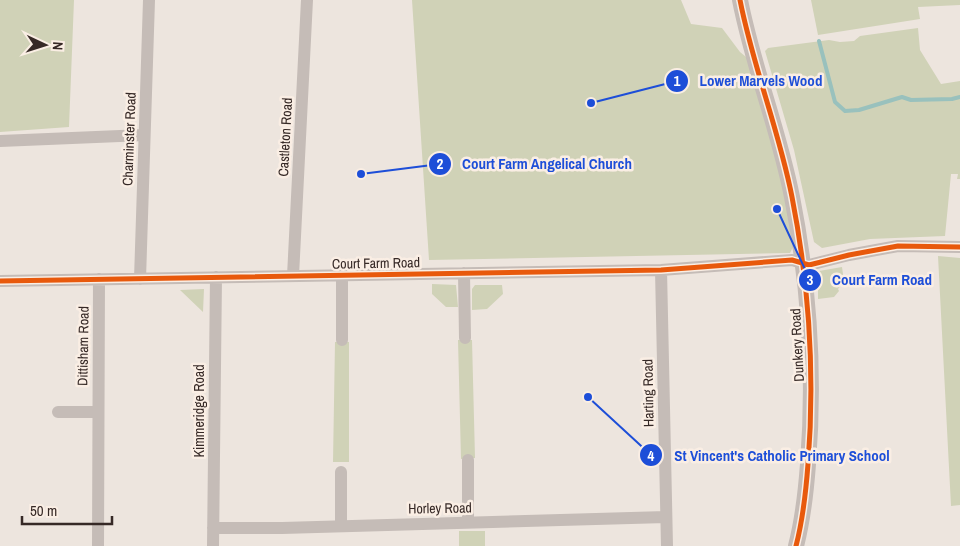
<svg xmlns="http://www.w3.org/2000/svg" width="960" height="546" viewBox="0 0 960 546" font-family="'Archivo Narrow',sans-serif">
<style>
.green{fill:#d0d2b7}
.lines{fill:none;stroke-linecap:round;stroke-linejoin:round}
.stream{stroke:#99c1bd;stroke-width:4}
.minor{stroke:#c5bcb7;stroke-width:12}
.tertiary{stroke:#c5bcb7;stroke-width:16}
.cycleway-casing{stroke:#faeee4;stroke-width:8}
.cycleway{stroke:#e8590c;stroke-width:5}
.labels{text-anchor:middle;stroke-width:5;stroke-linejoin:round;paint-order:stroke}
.street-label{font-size:14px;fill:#362926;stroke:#faeee4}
.leader{fill:none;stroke:#1d4ed8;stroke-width:2}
.callout-dot{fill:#1d4ed8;stroke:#faeee4;stroke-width:2}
.mark-label{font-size:15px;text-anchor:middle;font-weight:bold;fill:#fff}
.callout-label{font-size:15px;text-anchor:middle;font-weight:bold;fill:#1d4ed8;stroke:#faeee4;stroke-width:5;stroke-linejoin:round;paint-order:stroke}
</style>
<rect width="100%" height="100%" fill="#ede5de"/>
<!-- green -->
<path class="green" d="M 0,0 L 74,0 L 69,127 L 0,132 Z
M 412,0 L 681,0 L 691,24 L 722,28 L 740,52 L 751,61 L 776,146 L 794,245 L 790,253 L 429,260 Z
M 811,0 L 960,0 L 960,5 L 918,7 L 920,19 L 818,35 Z
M 918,28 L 920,50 L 941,84 L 960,81 L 960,179 L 957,179 L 958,174 L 951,174 L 945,236 L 870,239 L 822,248 L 814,242 L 794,150 L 765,51 L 768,48 L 829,40 L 840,42 L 854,41 L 860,36 Z
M 938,256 L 960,258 L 960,505 L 951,506 Z
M 842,267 L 844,281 L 838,289 L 839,291 L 834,297 L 818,299 L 818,273 L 819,271 Z
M 432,284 L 456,285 L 458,307 L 446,307 L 432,294 Z
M 475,285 L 502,285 L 503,294 L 487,309 L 472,310 L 472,289 Z
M 204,289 L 203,312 L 180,290 Z
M 458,340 L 472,340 L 475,458 L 461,459 Z
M 335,342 L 349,342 L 349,462 L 333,462 Z
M 459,531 L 485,531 L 485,546 L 459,546 Z"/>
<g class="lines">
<!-- stream -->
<path class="stream" d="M 819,41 L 835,102 L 845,111 L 859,110 L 902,97 L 911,100 L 952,99 L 960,97"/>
<!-- minor -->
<path class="minor" d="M 0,141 L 144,135
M 661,270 L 667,546
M 464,273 L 465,338
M 342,275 L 342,340
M 293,276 L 307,0
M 140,279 L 149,0
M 0,281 L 661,270 L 792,260 L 809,265 L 849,255 L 898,246 L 960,247
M 58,412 L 97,412
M 468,460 L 468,522
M 341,472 L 341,525
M 213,528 L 282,528 L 666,517
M 98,546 L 99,279
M 213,546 L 216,277"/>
<!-- tertiary -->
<path class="tertiary" d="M 740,0 C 753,67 779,130 792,197 C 809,284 815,375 808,464 C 806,491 803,519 796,546"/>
<defs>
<path id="cycleway" d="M 740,0 C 753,67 779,130 792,197 C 809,284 815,375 808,464 C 806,491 803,519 796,546
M 0,281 L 661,270 L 792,260 L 809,265 L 849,255 L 898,246 L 960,247"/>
</defs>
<!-- cycleway casing -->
<use href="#cycleway" class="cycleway-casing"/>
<!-- cycleway -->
<use href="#cycleway" class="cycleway"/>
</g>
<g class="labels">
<!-- street labels -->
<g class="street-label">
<text transform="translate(285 137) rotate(-87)" y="5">Castleton Road</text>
<text transform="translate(129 139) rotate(-88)" y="5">Charminster Road</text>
<text transform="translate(376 263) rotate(-1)" y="5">Court Farm Road</text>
<text transform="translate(797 345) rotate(-93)" y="5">Dunkery Road</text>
<text transform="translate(83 346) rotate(-89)" y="5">Dittisham Road</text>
<text transform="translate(648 393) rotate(-91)" y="5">Harting Road</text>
<text transform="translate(199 411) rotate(-90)" y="5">Kimmeridge Road</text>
<text transform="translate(440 508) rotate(-1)" y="5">Horley Road</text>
</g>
</g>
<!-- callouts -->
<path class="leader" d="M591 103L677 81M361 174L440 164M777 209L810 280M588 397L651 455"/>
<g class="callout-dot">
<circle cx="591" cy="103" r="5"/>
<circle cx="361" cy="174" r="5"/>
<circle cx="777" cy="209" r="5"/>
<circle cx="588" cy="397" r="5"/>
<circle cx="677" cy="81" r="12"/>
<circle cx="440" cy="164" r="12"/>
<circle cx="810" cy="280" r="12"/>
<circle cx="651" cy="455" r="12"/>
</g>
<g class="mark-label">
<text x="677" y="86">1</text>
<text x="440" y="169">2</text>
<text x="810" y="285">3</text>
<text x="651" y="461">4</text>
</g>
<g class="callout-label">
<text x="761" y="86">Lower Marvels Wood</text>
<text x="547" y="169">Court Farm Angelical Church</text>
<text x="882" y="285">Court Farm Road</text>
<text x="782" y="461">St Vincent's Catholic Primary School</text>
</g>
<!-- north arrow -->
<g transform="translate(45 45) rotate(94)" stroke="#faeee4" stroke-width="4" paint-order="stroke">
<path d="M0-4L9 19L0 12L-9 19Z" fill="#362926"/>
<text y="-8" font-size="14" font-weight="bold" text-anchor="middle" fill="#362926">N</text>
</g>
<!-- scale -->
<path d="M22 516v8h90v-8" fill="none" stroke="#362926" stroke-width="2.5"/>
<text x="30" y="516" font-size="15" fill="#362926" stroke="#faeee4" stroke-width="4" paint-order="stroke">50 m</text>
</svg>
